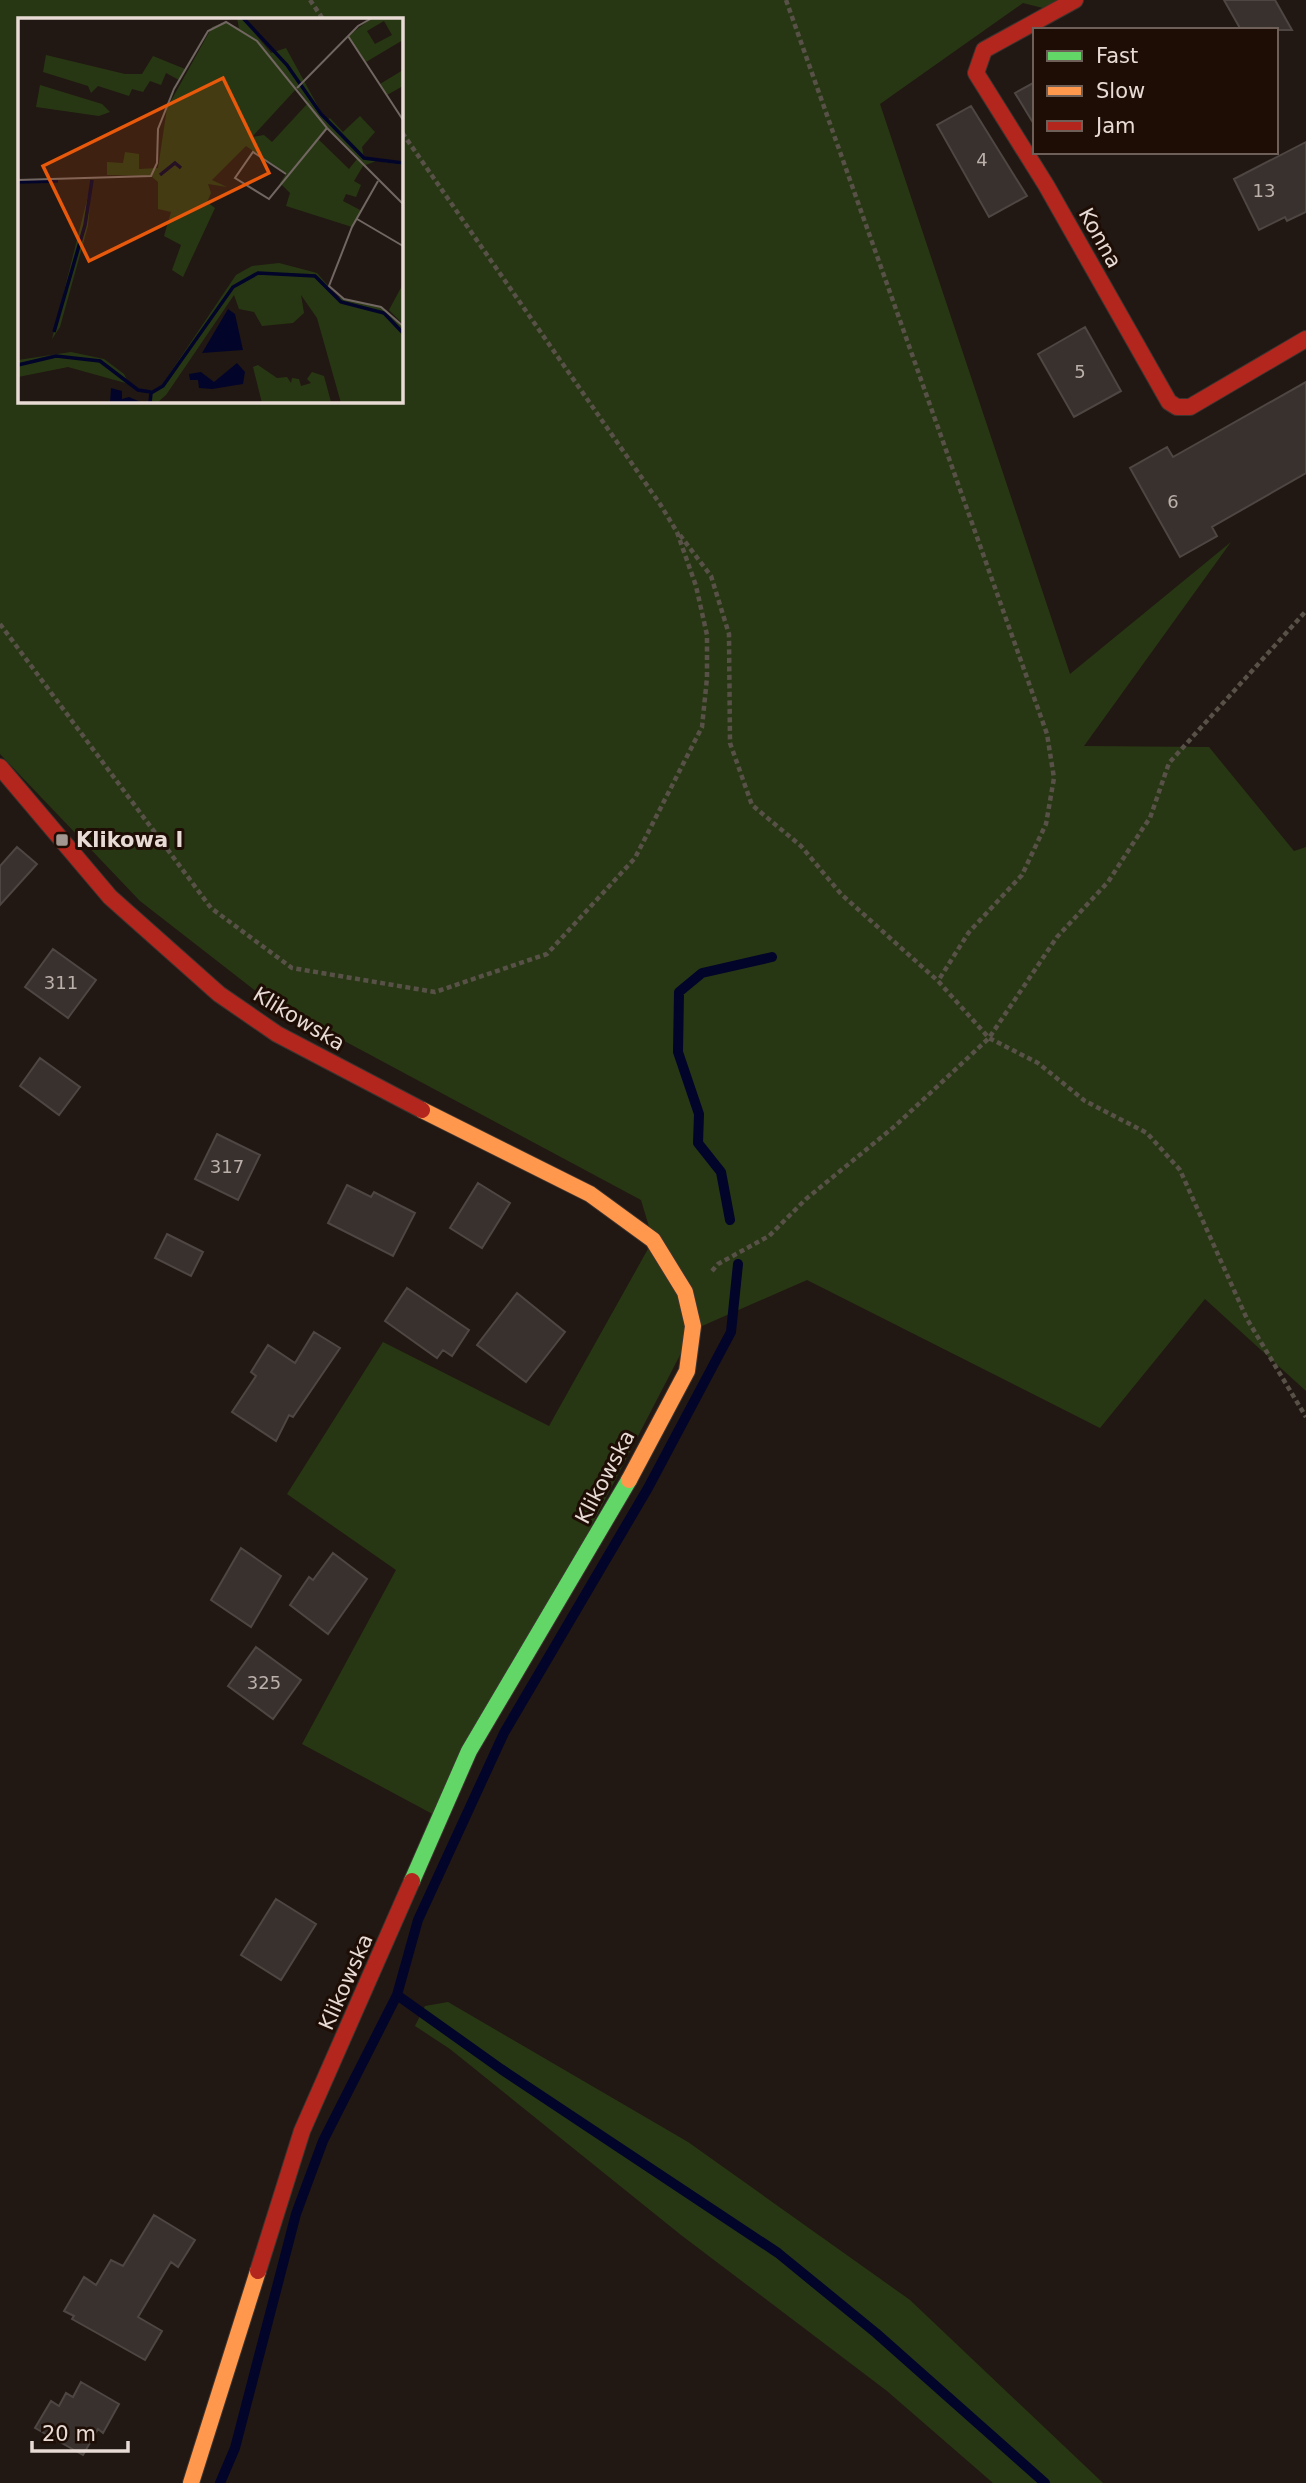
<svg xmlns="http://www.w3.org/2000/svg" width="1306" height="2483" viewBox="0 0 1306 2483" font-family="'DejaVu Sans',sans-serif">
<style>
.green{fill:#283713;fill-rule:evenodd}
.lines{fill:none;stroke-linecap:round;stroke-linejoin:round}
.stream{stroke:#030429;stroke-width:10}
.building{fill:#39312d;stroke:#4e4642;stroke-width:2}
.fast-casing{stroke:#3c342f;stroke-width:18}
.slow-casing{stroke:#3c342f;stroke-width:18}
.jam-casing{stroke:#3c342f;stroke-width:18}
.path{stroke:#585148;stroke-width:4.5;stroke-dasharray:5 3.5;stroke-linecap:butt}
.fast{stroke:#63d668;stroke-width:16}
.slow{stroke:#ff974d;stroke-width:16}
.jam{stroke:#b3261e;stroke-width:16}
.poi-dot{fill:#a29791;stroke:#1d0d05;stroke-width:2.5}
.labels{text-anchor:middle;stroke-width:6;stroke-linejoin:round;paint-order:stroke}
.number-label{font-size:18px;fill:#bcb0ab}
.street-label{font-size:21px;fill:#e8dbd5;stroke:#1d0d05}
.poi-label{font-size:21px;font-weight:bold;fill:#e8dbd5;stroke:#1d0d05;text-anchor:start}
.inset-river{fill:none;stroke:#030429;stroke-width:3.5}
.inset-road{fill:none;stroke:#716661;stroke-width:2}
.view{fill:#e8590c;fill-opacity:0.15;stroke:#e8590c;stroke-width:3.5}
.inset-edge{fill:none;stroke:#e8dbd5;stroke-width:3.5}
</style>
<rect width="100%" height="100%" fill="#211813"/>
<!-- green -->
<path class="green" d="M 0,0 L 1075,0 L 1055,11 L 1023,3 L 880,104 L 1070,674 L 1231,542 L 1084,746 L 1209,747 L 1294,851 L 1306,847 L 1306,1391 L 1205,1299 L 1100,1428 L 807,1280 L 693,1330 L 440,1818 L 302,1744 L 396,1570 L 287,1494 L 383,1342 L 549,1426 L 653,1240 L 641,1200 L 266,999 L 140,901 L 0,754 ZM 19,19 L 401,19 L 401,401 L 19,401 Z
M 448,2002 L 688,2142 L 910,2300 L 1103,2483 L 993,2483 L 887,2391 L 681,2235 L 450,2049 L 415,2026 L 425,2006 Z"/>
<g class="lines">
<!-- stream -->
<path class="stream" d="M 730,1220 L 721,1172 L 698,1143 L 699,1114 L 678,1052 L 679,992 L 702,973 L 772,957
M 397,1995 L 418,1920 L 504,1733 L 648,1488 L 731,1332 L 738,1264
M 220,2483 L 235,2448 L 296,2214 L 323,2141 L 397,1995 L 501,2069 L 778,2253 L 876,2333 L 1045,2483"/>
</g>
<!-- building -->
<path class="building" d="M 1224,0 L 1275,0 L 1292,30 L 1241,30 Z
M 1035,82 L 1035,126 L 1015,93 Z
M 971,106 L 1027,196 L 989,217 L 937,125 Z
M 1306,142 L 1306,212 L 1287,221 L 1285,217 L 1259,230 L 1234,179 Z
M 1085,327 L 1121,391 L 1074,417 L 1038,354 Z
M 1306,382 L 1306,473 L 1212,527 L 1217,536 L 1180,557 L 1130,468 L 1167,447 L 1173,457 Z
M 17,847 L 37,864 L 0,905 L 0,866 Z
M 53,949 L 96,980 L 68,1018 L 25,987 Z
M 40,1058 L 80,1087 L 59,1115 L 20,1086 Z
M 217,1134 L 260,1155 L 238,1200 L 195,1179 Z
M 478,1183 L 510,1203 L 482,1248 L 450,1228 Z
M 347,1185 L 371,1197 L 374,1192 L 415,1213 L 393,1256 L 328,1223 Z
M 167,1234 L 203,1252 L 191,1276 L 155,1258 Z
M 407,1288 L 469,1330 L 452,1356 L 443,1350 L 437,1358 L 385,1321 Z
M 517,1293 L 565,1332 L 526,1382 L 477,1345 Z
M 314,1332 L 340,1348 L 293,1417 L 289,1415 L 276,1441 L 232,1412 L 256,1376 L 251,1372 L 268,1345 L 295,1363 Z
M 241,1548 L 281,1576 L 251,1627 L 211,1600 Z
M 333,1553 L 367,1579 L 328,1634 L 290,1605 L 309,1577 L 313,1580 Z
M 256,1647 L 301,1680 L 273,1719 L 228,1686 Z
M 276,1899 L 316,1924 L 281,1980 L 241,1955 Z
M 154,2215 L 195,2240 L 178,2267 L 171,2262 L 138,2317 L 162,2331 L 145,2360 L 72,2319 L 74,2316 L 64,2311 L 84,2277 L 96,2285 L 111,2260 L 123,2266 Z
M 81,2382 L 119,2404 L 103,2433 L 98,2429 L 83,2455 L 35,2428 L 51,2401 L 59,2406 L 66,2393 L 73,2397 Z"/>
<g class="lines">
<defs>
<path id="fast" d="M 412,1881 L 469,1751 L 629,1480"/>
<path id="slow" d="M 422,1110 L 590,1194 L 653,1240 L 685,1292 L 693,1326 L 687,1371 L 629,1480
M 191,2483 L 258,2271"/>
<path id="jam" d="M 1075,0 L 984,50 L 976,73 L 1046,185 L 1169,402 L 1177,407 L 1190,407 L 1306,339
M 0,767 L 110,897 L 219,994 L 277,1034 L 422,1110
M 258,2271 L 302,2131 L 412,1881"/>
</defs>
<!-- fast casing -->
<use href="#fast" class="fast-casing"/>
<!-- slow casing -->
<use href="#slow" class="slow-casing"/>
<!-- jam casing -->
<use href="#jam" class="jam-casing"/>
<!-- path -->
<path class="path" d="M 310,0 L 323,19
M 786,0 L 1047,734 L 1054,778 L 1046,824 L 1022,875 L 969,932 L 938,981
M 680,535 L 711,576 L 729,634 L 730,743 L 752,805 L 801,846 L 841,894 L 938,981 L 989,1038 L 1038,1063 L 1085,1101 L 1147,1133 L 1180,1170 L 1247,1319 L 1306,1417
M 0,624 L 211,908 L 292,968 L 435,992 L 547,954 L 635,858 L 702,727 L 707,678 L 707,635 L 696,586 L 677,532 L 660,504 L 401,131
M 712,1271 L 718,1264 L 769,1236 L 806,1199 L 895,1126 L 989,1038 L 1057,937 L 1108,882 L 1143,828 L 1150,818 L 1169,763 L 1306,611"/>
<!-- fast -->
<use href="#fast" class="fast"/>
<!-- slow -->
<use href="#slow" class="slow"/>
<!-- jam -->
<use href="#jam" class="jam"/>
</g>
<!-- markers -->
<rect class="poi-dot" x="55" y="833" width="14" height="14" rx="3.5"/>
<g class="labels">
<!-- number labels -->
<g class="number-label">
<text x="982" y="166">4</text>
<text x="1264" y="197">13</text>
<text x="1080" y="378">5</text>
<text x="1173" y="508">6</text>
<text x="61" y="989">311</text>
<text x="227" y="1173">317</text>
<text x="264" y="1689">325</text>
</g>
<!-- street labels -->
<g class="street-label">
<text transform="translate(1100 238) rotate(61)" y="7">Konna</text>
<text transform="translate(299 1019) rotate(31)" y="7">Klikowska</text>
<text transform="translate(605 1477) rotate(-62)" y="7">Klikowska</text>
<text transform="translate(346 1982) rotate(-66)" y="7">Klikowska</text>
</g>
<!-- poi labels -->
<g class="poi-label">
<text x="76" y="847">Klikowa I</text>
</g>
</g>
<!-- overview -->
<g transform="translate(18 18)">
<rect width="385" height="385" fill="#211813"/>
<path d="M 219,0 L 224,0 L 253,35 L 268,30 L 308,103 L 312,100 L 325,114 L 342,98 L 357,114 L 344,129 L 346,140 L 385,145 L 385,147 L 358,143 L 345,148 L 336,163 L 343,167 L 338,179 L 328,176 L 325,183 L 344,193 L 334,209 L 268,188 L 272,175 L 262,165 L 268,156 L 228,128 L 194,162 L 209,169 L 190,166 L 193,175 L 189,184 L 197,190 L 165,259 L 154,252 L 163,227 L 146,218 L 153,194 L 140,191 L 140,164 L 133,158 L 89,157 L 89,144 L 105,145 L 107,134 L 121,136 L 121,151 L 140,150 L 149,90 L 194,9 L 208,4 L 221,10 ZM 279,70 L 290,85 L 254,124 L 246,117 L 234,119 ZM 310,110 L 339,141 L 331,151 L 300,121 ZM 354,0 L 385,0 L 385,22 L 348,44 L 330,18 ZM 366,3 L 374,17 L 357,26 L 349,13 ZM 28,37 L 107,56 L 124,56 L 135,38 L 167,51 L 161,62 L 148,55 L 143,67 L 132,63 L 125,74 L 114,71 L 111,78 L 80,68 L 73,75 L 70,68 L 25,54 ZM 385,52 L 385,68 L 369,77 L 362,66 ZM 22,67 L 84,86 L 92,94 L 81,98 L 18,89 ZM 74,162 L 70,208 L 42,309 L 34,321 ZM 261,245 L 299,255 L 320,279 L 363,289 L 385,308 L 385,385 L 323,385 L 299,300 L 283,277 L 286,295 L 275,305 L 244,308 L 236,294 L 221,291 L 216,277 L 148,377 L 140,384 L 132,383 L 133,375 L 142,370 L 218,257 L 234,248 ZM 385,266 L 385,304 L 384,305 L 371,292 ZM 53,334 L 86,341 L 106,356 L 111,366 L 50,349 L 0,359 L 0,342 ZM 240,347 L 259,360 L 269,359 L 273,365 L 274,360 L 281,361 L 283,368 L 293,365 L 289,361 L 294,354 L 306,358 L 313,384 L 244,385 L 235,349 Z" fill="#283713" fill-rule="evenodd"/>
<path d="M 210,291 L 217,296 L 225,332 L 184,335 ZM 219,345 L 227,354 L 225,366 L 194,371 L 181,370 L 180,362 L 172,362 L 171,356 L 183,354 L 196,364 ZM 93,370 L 104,373 L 104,381 L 111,379 L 125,385 L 92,385 Z" fill="#030429"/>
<path class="inset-river" d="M 225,0 L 269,47 L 303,96 L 346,140 L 385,145M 142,157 L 157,145 L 163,150M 0,164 L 40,163M 36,314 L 67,207 L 74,162M 0,347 L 38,338 L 82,343 L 120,372 L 133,374M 132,385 L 133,375 L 145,368 L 215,269 L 240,255 L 297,258 L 323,284 L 366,295 L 385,315"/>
<path class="inset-road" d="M 330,18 L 385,102M 279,70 L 340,8 L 354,0M 268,156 L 235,134 L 217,160 L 251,181 L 309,110M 0,162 L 133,158 L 139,145 L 140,111 L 156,71 L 190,13 L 208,4 L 239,23 L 309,110 L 385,186M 360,163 L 334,209 L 311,268 L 326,281 L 363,289 L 385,308M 339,201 L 385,228"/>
<path class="view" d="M 205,60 L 251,155 L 71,243 L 25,148 Z"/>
<rect width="385" height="385" class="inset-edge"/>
</g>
<!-- legend -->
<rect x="1033" y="28" width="245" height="126" fill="#1d0d05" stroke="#6e5f58" stroke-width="2"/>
<rect x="1047" y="51" width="35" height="10" fill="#63d668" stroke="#6e5f58" stroke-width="2"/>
<text x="1096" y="63" font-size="21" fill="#e8dbd5">Fast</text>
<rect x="1047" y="86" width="35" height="10" fill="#ff974d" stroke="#6e5f58" stroke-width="2"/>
<text x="1096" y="98" font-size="21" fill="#e8dbd5">Slow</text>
<rect x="1047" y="121" width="35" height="10" fill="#b3261e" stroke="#6e5f58" stroke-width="2"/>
<text x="1096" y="133" font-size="21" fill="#e8dbd5">Jam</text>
<!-- scale -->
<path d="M32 2441v10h96v-10" fill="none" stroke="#e8dbd5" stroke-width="3.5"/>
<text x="42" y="2441" font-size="21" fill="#e8dbd5" stroke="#1d0d05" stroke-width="5" paint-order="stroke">20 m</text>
</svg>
